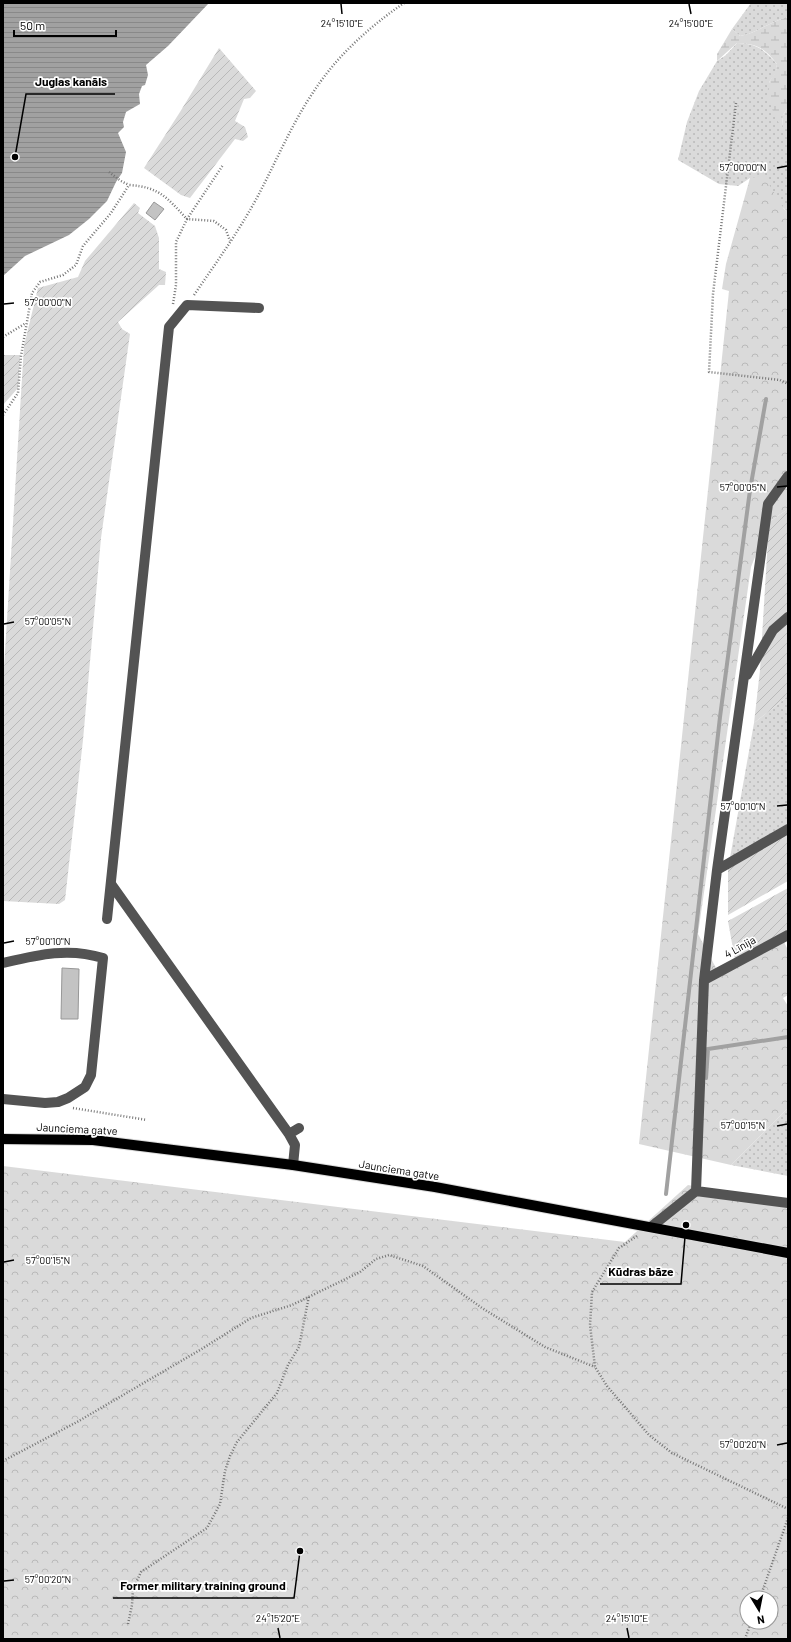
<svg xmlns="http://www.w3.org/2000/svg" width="791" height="1642" viewBox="0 0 791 1642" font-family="Barlow,sans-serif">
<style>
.grass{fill:url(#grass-dots)}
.forest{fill:url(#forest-crowns);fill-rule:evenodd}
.wetland{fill:url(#wetland-marsh)}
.garden{fill:url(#garden-furrows)}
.water{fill:url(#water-rules)}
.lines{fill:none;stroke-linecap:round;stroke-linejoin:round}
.stream{stroke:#a1a1a1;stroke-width:4}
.building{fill:#c3c3c3;stroke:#979797}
.major-casing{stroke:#dbdbdb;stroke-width:12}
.path{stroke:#757575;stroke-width:2.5;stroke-dasharray:1 2;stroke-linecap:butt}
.minor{stroke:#535353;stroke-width:10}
.major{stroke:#000;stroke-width:10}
.ticks{fill:none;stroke:#000;stroke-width:1.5}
.labels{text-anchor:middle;stroke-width:3.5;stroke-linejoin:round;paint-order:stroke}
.street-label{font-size:11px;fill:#000;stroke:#fff}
.ticks-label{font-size:10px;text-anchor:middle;fill:#000;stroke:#fff;stroke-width:3.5;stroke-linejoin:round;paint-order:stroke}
.leader{fill:none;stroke:#000;stroke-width:1.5}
.callout-dot{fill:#000;stroke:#fff;stroke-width:1.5}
.callout-label{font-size:12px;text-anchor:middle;font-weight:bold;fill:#000;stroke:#fff;stroke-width:3.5;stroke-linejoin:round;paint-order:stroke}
</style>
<defs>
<pattern id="grass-dots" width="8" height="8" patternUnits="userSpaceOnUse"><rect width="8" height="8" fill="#dadada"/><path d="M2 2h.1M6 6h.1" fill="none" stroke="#b9b9b9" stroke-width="1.8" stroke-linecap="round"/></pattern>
<pattern id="forest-crowns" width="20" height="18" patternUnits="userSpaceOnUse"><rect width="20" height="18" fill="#dadada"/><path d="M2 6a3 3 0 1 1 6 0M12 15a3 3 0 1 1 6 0" fill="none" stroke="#b9b9b9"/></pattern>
<pattern id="wetland-marsh" width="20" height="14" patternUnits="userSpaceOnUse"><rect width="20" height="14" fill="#dadada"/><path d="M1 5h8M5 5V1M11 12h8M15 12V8" fill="none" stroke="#b9b9b9"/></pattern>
<pattern id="garden-furrows" width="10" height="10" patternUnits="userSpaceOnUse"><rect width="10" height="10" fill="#dadada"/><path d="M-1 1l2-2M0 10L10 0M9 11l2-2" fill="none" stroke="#b9b9b9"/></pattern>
<pattern id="water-rules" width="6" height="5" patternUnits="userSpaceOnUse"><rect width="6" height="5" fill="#a1a1a1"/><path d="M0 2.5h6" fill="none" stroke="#898989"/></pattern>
</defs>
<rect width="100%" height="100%" fill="#fff"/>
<!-- grass -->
<path class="grass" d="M 751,3 L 788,3 L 788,17 C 771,21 757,33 740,36 L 732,29 Z
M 737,43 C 758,44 763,49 777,64 L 776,73 L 769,82 L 782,127 L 783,115 L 788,107 L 788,212 L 750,178 L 738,186 L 719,184 L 678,160 L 687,122 L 699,91 L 717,61 L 726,55 Z
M 788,696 L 788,835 L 728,869 L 754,723 Z
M 788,1108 L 788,1176 L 731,1165 Z"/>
<!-- forest -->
<path class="forest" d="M 764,176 L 784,209 L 788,212 L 788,509 L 769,522 L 751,567 L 698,934 L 716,968 L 781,936 L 788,950 L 788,995 L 783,998 L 788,1006 L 788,1108 L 731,1165 L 639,1144 L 729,291 L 722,289 L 726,264 L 750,178 Z
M 3,1166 L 625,1242 L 688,1185 L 788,1205 L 788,1639 L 3,1639 ZM 747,1598 L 771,1598 L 771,1622 L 747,1622 Z"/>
<!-- wetland -->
<path class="wetland" d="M 788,17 L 788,107 L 783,115 L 782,128 C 775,118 763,92 770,81 C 774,73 776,76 777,64 C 764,48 758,44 737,43 L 717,61 L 717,54 L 732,29 L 740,36 C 757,33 771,21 788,17 Z"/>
<!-- garden -->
<path class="garden" d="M 219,48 L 256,91 L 250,98 L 244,99 L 235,121 L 245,127 L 248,137 L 243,141 L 235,139 L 190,198 L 181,195 L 144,168 L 180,112 Z
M 134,203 L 140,208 L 138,213 L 155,226 L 159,238 L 159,269 L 166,272 L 165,285 L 159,285 L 118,322 L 122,329 L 130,334 L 101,538 L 83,740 L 65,900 L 59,904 L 3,901 L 3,684 L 24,346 L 38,288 L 78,277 L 85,261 Z
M 3,355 L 20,355 L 18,388 L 3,405 Z
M 788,509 L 788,696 L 754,723 L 760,670 L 769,522 Z
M 788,835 L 788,881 L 728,915 L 728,869 Z
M 788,888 L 788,932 L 735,960 L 728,921 Z"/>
<!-- water -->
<path class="water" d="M 4,3 L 209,3 L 168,46 L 146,65 L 148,75 L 145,85 L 142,86 L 139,94 L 140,104 L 126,112 L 123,122 L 124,127 L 118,133 L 126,152 L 122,173 L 116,182 L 107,201 L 89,219 L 69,235 L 25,256 L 3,276 Z"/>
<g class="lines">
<!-- stream -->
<path class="stream" d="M 706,1078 L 708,1049 L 788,1037
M 666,1194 L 720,717 L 750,490 L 766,399"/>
</g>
<!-- building -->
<path class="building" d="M 154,202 L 164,209 L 155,220 L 146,213 Z
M 62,968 L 79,969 L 78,1019 L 61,1019 Z"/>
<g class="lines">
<defs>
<path id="major" d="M 3,1139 L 93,1140 L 293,1165 L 435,1187 L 788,1253"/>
</defs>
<!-- major casing -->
<use href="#major" class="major-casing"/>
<!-- path -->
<path class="path" d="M 736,103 L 713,294 L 709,372 L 780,380 L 788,384
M 109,172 L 121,181 L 129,185
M 194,295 C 218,260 242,227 261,190 C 278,157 293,122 314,91 C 337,56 369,27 404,3
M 173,304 L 176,285 L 176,242 L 187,219 L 214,221 L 226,230 L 230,241
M 3,337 L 26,323
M 3,415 L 18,393 L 21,356 L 32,293 L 40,282 L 63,275 L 76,265 L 83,246 L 111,213 L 129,185 C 160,187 167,198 187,219 L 223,165
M 73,1108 L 147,1120
M 637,1236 L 619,1248 L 592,1292 L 590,1325 L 595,1367 L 607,1386 L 649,1435 L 672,1453 L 788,1509
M 3,1461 L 77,1422 L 200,1350 L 251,1318 L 292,1305 L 360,1272 L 376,1259 L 389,1255 L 423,1266 L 482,1308 L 545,1347 L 595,1367
M 760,1598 L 788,1518
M 128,1624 L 132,1605 L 133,1589 L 141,1572 L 207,1528 L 220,1504 L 225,1471 L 230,1456 L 237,1442 L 277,1393 L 288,1365 L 299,1347 L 309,1296
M 745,1639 L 751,1622"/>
<!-- minor -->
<path class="minor" d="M 747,675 L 773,630 L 788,617
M 717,870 L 788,829
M 111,884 L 289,1134 L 295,1145 L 293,1165
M 107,919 L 169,327 L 187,305 L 259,308
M 3,963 C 37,955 68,947 103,958 L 91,1075 L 85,1087 L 68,1098 L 58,1102 L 45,1103 L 3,1099
M 704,980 L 788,935
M 289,1134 L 299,1128
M 696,1191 L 788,1203
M 651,1227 L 696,1191 L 704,980 L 717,870 L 768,504 L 788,476"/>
<!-- major -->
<use href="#major" class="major"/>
</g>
<!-- ticks -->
<path class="ticks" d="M 341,4 L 342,14M 689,4 L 691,14M 777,168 L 787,166M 4,304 L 14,303M 777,487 L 787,486M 4,624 L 14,622M 777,806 L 787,805M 4,943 L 14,941M 777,1126 L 787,1124M 4,1262 L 14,1260M 777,1445 L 787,1443M 4,1581 L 14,1580M 278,1628 L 280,1638M 627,1628 L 629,1638"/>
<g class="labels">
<!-- street labels -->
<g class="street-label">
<text transform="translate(740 947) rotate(-29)" y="4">4 Līnija</text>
<text transform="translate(77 1129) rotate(3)" y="4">Jaunciema gatve</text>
<text transform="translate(399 1170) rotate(9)" y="4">Jaunciema gatve</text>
</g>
</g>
<g class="ticks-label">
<text x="342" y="27">24°15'10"E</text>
<text x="691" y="27">24°15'00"E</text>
<text x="743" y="171">57°00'00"N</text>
<text x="48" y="306">57°00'00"N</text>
<text x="743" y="491">57°00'05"N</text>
<text x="48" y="625">57°00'05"N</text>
<text x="743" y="810">57°00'10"N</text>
<text x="48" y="945">57°00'10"N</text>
<text x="743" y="1129">57°00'15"N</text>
<text x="48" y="1264">57°00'15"N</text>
<text x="743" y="1448">57°00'20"N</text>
<text x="48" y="1583">57°00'20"N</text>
<text x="278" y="1622">24°15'20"E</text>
<text x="627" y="1622">24°15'10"E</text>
</g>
<!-- callouts -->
<path class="leader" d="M15 157L26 94H115M686 1225L681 1284H600M300 1551L294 1598H113"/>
<g class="callout-dot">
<circle cx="15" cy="157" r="4"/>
<circle cx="686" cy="1225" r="4"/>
<circle cx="300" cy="1551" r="4"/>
</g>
<g class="callout-label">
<text x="71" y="86">Juglas kanāls</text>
<text x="641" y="1276">Kūdras bāze</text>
<text x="203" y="1590">Former military training ground</text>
</g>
<!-- border -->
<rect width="791" height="1642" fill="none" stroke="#000000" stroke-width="8"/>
<!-- north arrow -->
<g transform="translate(759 1610) rotate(170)"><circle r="19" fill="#ffffff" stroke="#999999"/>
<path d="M0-3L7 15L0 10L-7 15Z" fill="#000000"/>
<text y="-6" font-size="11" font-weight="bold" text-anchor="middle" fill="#000000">N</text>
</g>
<!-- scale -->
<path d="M14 30v6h102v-6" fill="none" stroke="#000000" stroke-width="2"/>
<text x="20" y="30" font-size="12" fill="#000000" stroke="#ffffff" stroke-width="3" paint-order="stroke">50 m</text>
</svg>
